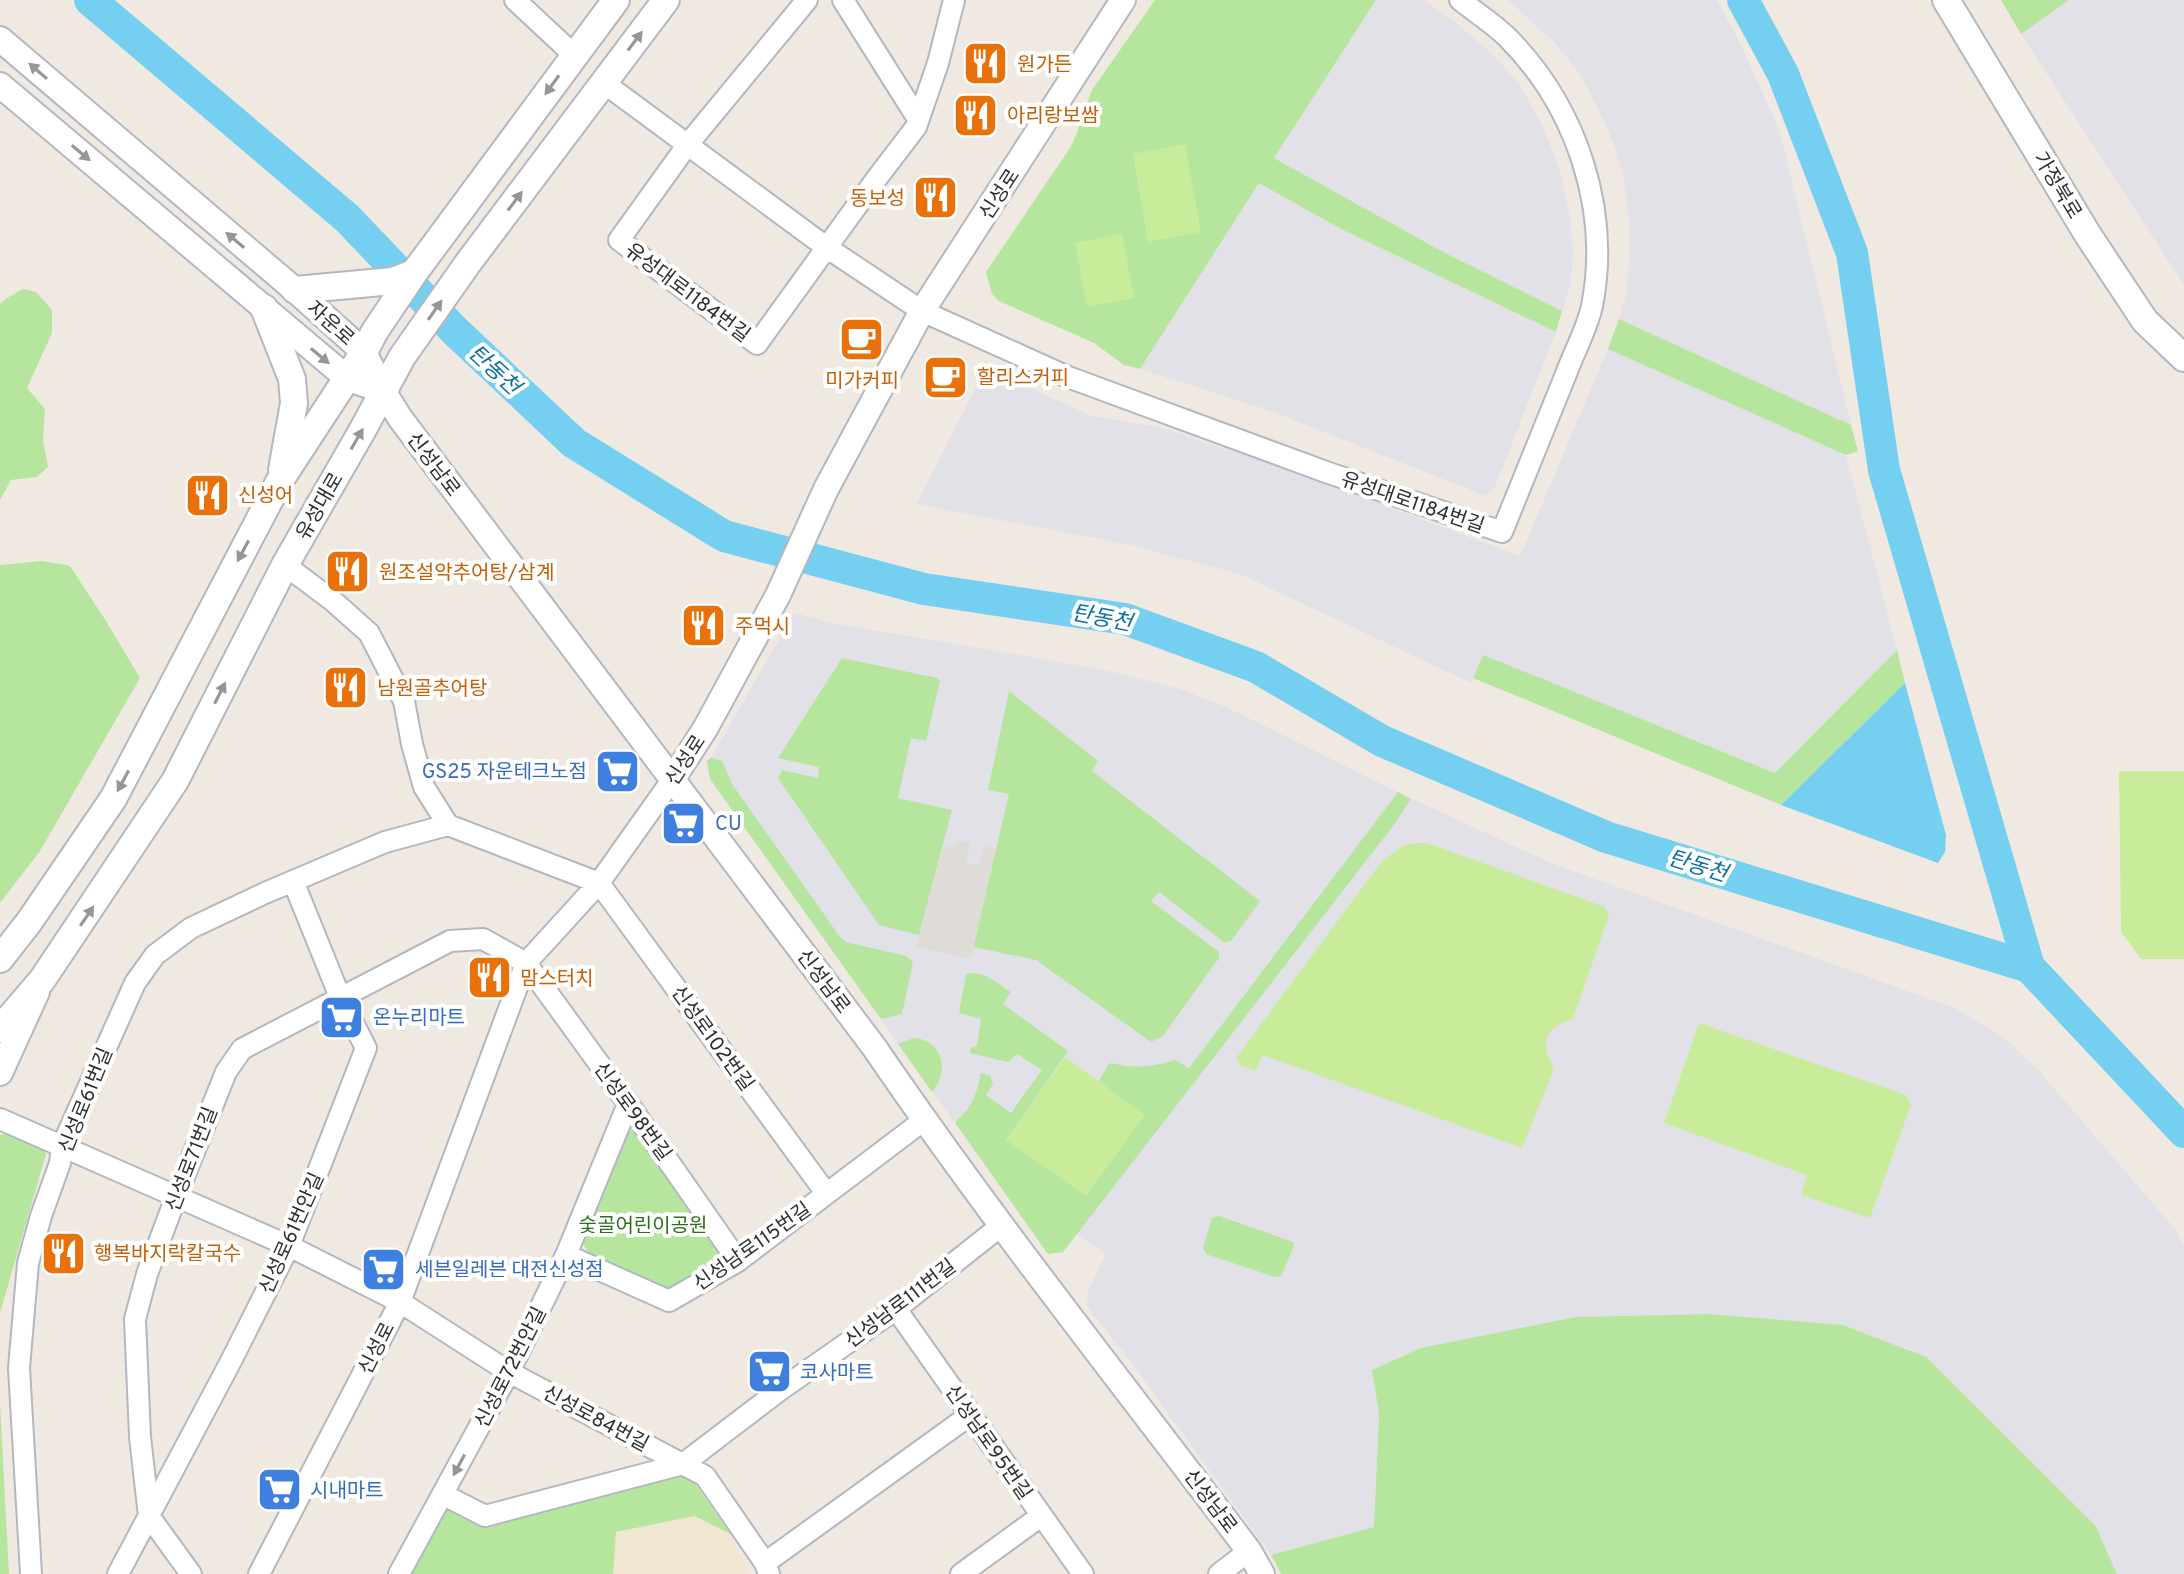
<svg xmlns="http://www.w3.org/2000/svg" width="2184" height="1574" viewBox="0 0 2184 1574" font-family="Overpass,'Noto Sans KR',sans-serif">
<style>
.industrial{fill:#e3e1e8}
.education{fill:#f0e6d1}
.green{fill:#b6e59e}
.pitch{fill:#c9ec9a}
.plaza{fill:#dfdcd8}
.water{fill:#75cff0}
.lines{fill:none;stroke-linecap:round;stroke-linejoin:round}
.river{stroke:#75cff0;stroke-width:32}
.minor-casing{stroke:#b4b7c1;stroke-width:24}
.tertiary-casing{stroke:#b4b7c1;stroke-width:28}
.secondary-casing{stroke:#b4b7c1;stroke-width:30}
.minor{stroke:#fff;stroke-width:20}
.tertiary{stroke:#fff;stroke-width:24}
.secondary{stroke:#fff;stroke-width:26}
.oneway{fill:#969696}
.labels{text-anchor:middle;stroke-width:8;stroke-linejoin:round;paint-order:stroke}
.food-label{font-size:20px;fill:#c56008;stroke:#fff;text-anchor:start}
.street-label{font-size:20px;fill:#2e2e2e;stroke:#fff}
.shop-label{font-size:20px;fill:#366cbe;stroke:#fff;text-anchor:start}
.park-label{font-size:20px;fill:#2c6e1b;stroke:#fff}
.water-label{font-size:22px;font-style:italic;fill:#0d6fa3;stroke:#fff}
</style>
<rect width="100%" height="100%" fill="#efe9e1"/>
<!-- industrial -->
<path class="industrial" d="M 1376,0 L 1424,0 L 1452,20 L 1493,54 L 1521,87 L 1543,127 L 1560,171 L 1570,217 L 1573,251 L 1571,284 L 1562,311 L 1445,253 L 1274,158 Z
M 1508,0 L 1717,0 L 1741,45 L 1780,132 L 1851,425 L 1619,319 L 1626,295 L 1630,250 L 1629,221 L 1623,174 L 1615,147 L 1599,110 L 1582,77 L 1556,44 Z
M 2069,0 L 2184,0 L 2184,285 L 2021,34 Z
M 1259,183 L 1341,229 L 1556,332 L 1495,487 L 1486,496 L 1271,411 L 1140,369 Z
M 1608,349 L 1846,455 L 1897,650 L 1775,773 L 1483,656 L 1471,683 L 1240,574 L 1126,544 L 916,504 L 986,368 L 1092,416 L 1159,427 L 1286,469 L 1520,556 Z
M 797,613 L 826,622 L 1106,670 L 1180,689 L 1224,706 L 1404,795 L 1551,863 L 1955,1008 L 2006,1039 L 2039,1071 L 2175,1229 L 2184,1246 L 2184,1574 L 2117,1574 L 2095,1525 L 1843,1325 L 1710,1314 L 1576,1317 L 1372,1370 L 1379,1414 L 1374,1528 L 1271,1555 L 1134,1366 L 1086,1305 L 1088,1291 L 1106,1254 L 1076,1234 L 1063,1252 L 1048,1254 L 710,779 L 707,761 L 711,758 L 793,615 Z"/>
<!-- education -->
<path class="education" d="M 696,1516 L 730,1534 L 749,1574 L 613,1574 L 615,1533 Z"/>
<!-- green -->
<path class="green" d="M 1155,0 L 1376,0 L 1274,158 L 1445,253 L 1562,311 L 1556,332 L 1341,229 L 1259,183 L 1140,369 L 1124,365 L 1094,343 L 999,301 L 992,294 L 986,272 L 1070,148 L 1077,133 L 1092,90 Z
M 2001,0 L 2069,0 L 2021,34 Z
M 23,289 L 36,292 L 52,310 L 52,333 L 27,388 L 45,409 L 43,440 L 48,467 L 37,477 L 11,480 L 0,500 L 0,304 L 7,298 Z
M 1619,319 L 1851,425 L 1858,451 L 1846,455 L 1608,349 Z
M 42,561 L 70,566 L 106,621 L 140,678 L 40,851 L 0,903 L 0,565 Z
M 1897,650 L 1905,683 L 1781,805 L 1473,678 L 1483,655 L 1775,773 Z
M 842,658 L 937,678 L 940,681 L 926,741 L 911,738 L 898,798 L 952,810 L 919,935 L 879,925 L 778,778 L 782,770 L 818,778 L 819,767 L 778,758 Z
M 1009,691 L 1098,761 L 1092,771 L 1260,901 L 1232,940 L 1225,943 L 1159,892 L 1151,901 L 1219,952 L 1219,958 L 1163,1036 L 1151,1042 L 1036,960 L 973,947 L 1009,794 L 988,790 Z
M 711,758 L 722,761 L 732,784 L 840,937 L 846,942 L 906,956 L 913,962 L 902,1014 L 881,1019 L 710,779 L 707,761 Z
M 1398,792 L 1411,799 L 1393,826 L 1063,1252 L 1048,1254 L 956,1124 L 956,1121 C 972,1108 977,1093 981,1073 L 990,1075 L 993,1084 L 986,1095 L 1011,1113 L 1042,1070 L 1017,1054 L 1008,1062 L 970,1053 L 971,1048 L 977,1046 L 981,1019 L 959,1013 L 966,974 C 983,970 997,983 1011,992 L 1003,1004 L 1068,1051 L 1006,1140 L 1144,1116 L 1099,1081 L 1108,1065 L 1111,1063 C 1135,1069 1152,1067 1175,1060 L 1189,1068 Z
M 914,1038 C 943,1040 950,1072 932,1092 L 898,1044 Z
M 12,1130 L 41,1144 L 46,1154 L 0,1313 L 0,1324 L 0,1135 Z
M 631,1130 L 639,1133 L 722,1249 L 719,1262 L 668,1292 L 590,1257 L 581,1239 L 623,1134 Z
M 1219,1216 L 1293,1242 L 1294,1246 L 1281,1276 L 1275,1277 L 1206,1254 L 1203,1248 L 1212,1218 Z
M 1710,1314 L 1843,1325 L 1926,1357 L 2095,1525 L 2117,1574 L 1281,1574 L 1271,1555 L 1374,1527 L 1379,1414 L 1372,1370 L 1421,1348 L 1576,1317 Z
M 0,1403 L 9,1574 L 0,1574 Z
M 681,1473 L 692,1479 L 730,1534 L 695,1516 L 616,1532 L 613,1574 L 405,1574 L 442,1510 L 454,1507 L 486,1522 Z"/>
<!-- pitch -->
<path class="pitch" d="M 1185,144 L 1201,232 L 1148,242 L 1133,154 Z
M 1122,234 L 1134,298 L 1087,307 L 1075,243 Z
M 2119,771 L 2184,771 L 2184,959 L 2141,959 L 2121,932 Z
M 1415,843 L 1427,843 L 1605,907 L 1609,915 L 1573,1019 C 1542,1028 1541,1044 1554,1069 L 1522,1148 L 1262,1055 L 1256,1071 L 1240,1065 L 1236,1058 L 1382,861 L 1404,845 Z
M 1699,1023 L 1906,1095 L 1911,1105 L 1870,1218 L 1801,1195 L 1807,1175 L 1664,1123 Z
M 1065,1057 L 1145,1115 L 1086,1196 L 1006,1140 Z"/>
<!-- plaza -->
<path class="plaza" d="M 959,840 L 971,843 L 966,863 L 979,866 L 984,846 L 996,849 L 971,959 L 916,947 L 943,848 L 957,845 Z"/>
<!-- water -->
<path class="water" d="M 1905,683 L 1946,835 L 1945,852 L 1938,863 L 1781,805 Z"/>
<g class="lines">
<!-- river -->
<path class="river" d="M 90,0 L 347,218 L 455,331 L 574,443 L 724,536 L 924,589 L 1125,619 L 1256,667 L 1382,741 L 1606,837 L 2029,967 L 2184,1132
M 1743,0 L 1783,74 L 1852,253 L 1884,470 L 2029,967"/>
<defs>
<path id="minor" d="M 515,0 L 574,55
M 807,0 L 688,144 L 619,240 L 757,344 L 877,178 L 916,127 L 938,63 L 954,0
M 843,0 L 918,119
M 604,83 L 826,247 L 922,311 L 1068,377 L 1326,472 L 1502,532 C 1523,479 1545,427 1566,374 C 1574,352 1587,329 1592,306 C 1611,209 1576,107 1508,38 C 1494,24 1475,12 1460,0
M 285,565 L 333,601 L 369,633 L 404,701 L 412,744 L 424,787 L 448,825
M 0,1119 L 289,1246 L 400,1302 L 509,1372 L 705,1476 L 765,1563 L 769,1574
M 566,1255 L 669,1301 L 738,1261 L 924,1120
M 896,1309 L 1083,1574
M 444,1495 L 485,1516 L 683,1464 L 780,1390 L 896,1309 L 1002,1225
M 765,1563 L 970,1415
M 31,1574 L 19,1368 L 28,1263 L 41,1216 L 60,1163 L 62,1146 L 135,983 L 155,955 L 191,928 L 265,893 L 385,842 L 448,825 L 599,883 L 826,1193
M 118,1574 L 231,1361 L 289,1246 L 366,1048 L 340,997 L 293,881
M 191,1574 L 149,1516 L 140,1437 L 135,1319 L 147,1274 L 176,1197 L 226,1072 L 242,1049 L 450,941 L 483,939 L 526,963 L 632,1109 L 738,1261
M 259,1574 L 400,1302 L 526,963 L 599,883 L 672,780
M 399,1574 L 509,1372 L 566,1255 L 628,1104
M 961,1574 L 1041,1516
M 1219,1574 L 1249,1551"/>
<path id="tertiary" d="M 0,39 L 295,290 L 364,352 L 383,391 L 400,418 L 874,1047 C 992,1220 1123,1384 1249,1551 L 1262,1574
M 0,85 L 347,378 L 383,391
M 672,780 L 705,729 L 778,595 L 826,489 L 922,311 L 1123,0
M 0,1073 L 37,992"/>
<path id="secondary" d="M 1946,0 L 2088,235 L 2145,321 L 2184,358
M 295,290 L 393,281 L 414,273
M 264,308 L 292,379 L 294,403 L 282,470
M 0,959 L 29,922 L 113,799 L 279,482 L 364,352 L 375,331 L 414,273 L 616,0
M 0,1029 L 42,980 L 175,781 L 285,565 L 362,431 L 402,357 L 468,263 L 666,0"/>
</defs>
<!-- minor casing -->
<use href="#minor" class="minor-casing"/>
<!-- tertiary casing -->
<use href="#tertiary" class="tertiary-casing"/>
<!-- secondary casing -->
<use href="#secondary" class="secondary-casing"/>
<!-- minor -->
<use href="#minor" class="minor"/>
<!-- tertiary -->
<use href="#tertiary" class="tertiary"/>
<!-- secondary -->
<use href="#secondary" class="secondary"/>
</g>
<!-- one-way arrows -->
<defs><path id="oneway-solid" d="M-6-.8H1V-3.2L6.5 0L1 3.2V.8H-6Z" transform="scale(2)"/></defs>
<g class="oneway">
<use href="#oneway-solid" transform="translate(635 41) rotate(-53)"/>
<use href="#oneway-solid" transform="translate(38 71) rotate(-139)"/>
<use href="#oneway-solid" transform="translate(552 85) rotate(126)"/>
<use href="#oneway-solid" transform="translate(81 153) rotate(40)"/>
<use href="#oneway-solid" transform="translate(515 201) rotate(-53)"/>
<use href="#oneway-solid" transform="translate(235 240) rotate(-140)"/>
<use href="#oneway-solid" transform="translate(435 310) rotate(-55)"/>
<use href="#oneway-solid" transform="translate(320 356) rotate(40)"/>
<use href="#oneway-solid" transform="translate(357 439) rotate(-60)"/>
<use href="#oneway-solid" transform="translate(243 551) rotate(118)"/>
<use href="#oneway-solid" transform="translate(220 693) rotate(-63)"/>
<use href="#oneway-solid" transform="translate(123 781) rotate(118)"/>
<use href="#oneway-solid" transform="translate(87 916) rotate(-56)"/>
<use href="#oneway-solid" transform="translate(459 1465) rotate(118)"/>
</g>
<!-- icons -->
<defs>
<symbol id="restaurant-square" viewBox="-11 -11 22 22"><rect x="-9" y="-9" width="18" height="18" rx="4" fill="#e8710a" stroke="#fff"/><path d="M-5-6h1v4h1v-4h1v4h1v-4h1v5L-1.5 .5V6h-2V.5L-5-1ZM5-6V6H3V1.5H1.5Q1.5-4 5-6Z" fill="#fff"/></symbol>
<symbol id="cafe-square" viewBox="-11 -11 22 22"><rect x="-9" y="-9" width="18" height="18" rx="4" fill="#e8710a" stroke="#fff"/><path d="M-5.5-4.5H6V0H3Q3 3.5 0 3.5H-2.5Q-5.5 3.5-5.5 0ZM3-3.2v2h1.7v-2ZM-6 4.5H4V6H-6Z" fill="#fff"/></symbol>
<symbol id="supermarket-square" viewBox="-11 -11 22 22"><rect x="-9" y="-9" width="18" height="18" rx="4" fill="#3f7fe0" stroke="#fff"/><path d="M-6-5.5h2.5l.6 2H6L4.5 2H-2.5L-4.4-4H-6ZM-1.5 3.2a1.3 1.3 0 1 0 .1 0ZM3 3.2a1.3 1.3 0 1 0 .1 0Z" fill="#fff"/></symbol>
</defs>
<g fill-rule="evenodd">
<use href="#restaurant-square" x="960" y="38" width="51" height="51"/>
<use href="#restaurant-square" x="950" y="90" width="51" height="51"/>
<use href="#restaurant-square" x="910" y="172" width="51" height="51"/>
<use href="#cafe-square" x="836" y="314" width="51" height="51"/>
<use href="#cafe-square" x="920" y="352" width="51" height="51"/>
<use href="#restaurant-square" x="182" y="470" width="51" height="51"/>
<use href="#restaurant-square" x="322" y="546" width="51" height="51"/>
<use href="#restaurant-square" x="678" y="600" width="51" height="51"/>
<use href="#restaurant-square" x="320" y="662" width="51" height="51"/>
<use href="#supermarket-square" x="592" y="746" width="51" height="51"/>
<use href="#supermarket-square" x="658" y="798" width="51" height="51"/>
<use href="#restaurant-square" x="464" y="952" width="51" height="51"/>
<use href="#supermarket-square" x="316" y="992" width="51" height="51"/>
<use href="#restaurant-square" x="38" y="1228" width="51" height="51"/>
<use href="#supermarket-square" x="358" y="1244" width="51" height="51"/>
<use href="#supermarket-square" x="744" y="1346" width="51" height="51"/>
<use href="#supermarket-square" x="254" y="1464" width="51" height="51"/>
</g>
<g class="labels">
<!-- food labels -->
<g class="food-label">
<text x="1017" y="71">원가든</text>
<text x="1007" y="122">아리랑보쌈</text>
<text x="905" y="205" text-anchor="end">동보성</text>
<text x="977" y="384">할리스커피</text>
<text x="862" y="387" text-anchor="middle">미가커피</text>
<text x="238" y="502">신성어</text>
<text x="379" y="579">원조설악추어탕/삼계</text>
<text x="735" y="633">주먹시</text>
<text x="377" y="695">남원골추어탕</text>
<text x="520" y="985">맘스터치</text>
<text x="94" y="1260">행복바지락칼국수</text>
</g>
<!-- street labels -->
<g class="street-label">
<text transform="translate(2058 185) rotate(59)" y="7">가정북로</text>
<text transform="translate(999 194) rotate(-57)" y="7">신성로</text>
<text transform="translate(688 292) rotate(37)" y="7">유성대로1184번길</text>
<text transform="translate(331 323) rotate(42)" y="7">자운로</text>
<text transform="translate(434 464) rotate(53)" y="7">신성남로</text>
<text transform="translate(1413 502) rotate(19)" y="7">유성대로1184번길</text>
<text transform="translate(319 506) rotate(-60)" y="7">유성대로</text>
<text transform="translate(685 760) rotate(-57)" y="7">신성로</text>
<text transform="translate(824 981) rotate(53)" y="7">신성남로</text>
<text transform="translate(713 1038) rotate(54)" y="7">신성로102번길</text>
<text transform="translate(85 1100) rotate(-68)" y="7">신성로61번길</text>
<text transform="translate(633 1111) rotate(54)" y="7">신성로98번길</text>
<text transform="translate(191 1159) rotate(-69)" y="7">신성로71번길</text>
<text transform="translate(291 1233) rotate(-66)" y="7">신성로61번안길</text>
<text transform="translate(752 1246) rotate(-35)" y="7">신성남로115번길</text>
<text transform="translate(900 1303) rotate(-37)" y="7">신성남로111번길</text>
<text transform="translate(376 1348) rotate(-63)" y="7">신성로</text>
<text transform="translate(510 1367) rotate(-63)" y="7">신성로72번안길</text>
<text transform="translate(596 1418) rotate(28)" y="7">신성로84번길</text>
<text transform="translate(989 1442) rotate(55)" y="7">신성남로95번길</text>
<text transform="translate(1211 1501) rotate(53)" y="7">신성남로</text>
</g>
<!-- shop labels -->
<g class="shop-label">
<text x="587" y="778" text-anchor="end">GS25 자운테크노점</text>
<text x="715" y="830">CU</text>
<text x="373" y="1024">온누리마트</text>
<text x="415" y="1276">세븐일레븐 대전신성점</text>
<text x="800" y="1379">코사마트</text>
<text x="310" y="1497">시내마트</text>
</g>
<!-- park labels -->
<g class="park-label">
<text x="643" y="1232">숯골어린이공원</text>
</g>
<!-- water labels -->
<g class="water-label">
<text transform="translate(495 369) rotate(43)" y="8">탄동천</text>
<text transform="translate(1102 617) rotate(11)" y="8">탄동천</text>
<text transform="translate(1698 865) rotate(17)" y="8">탄동천</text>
</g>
</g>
</svg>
